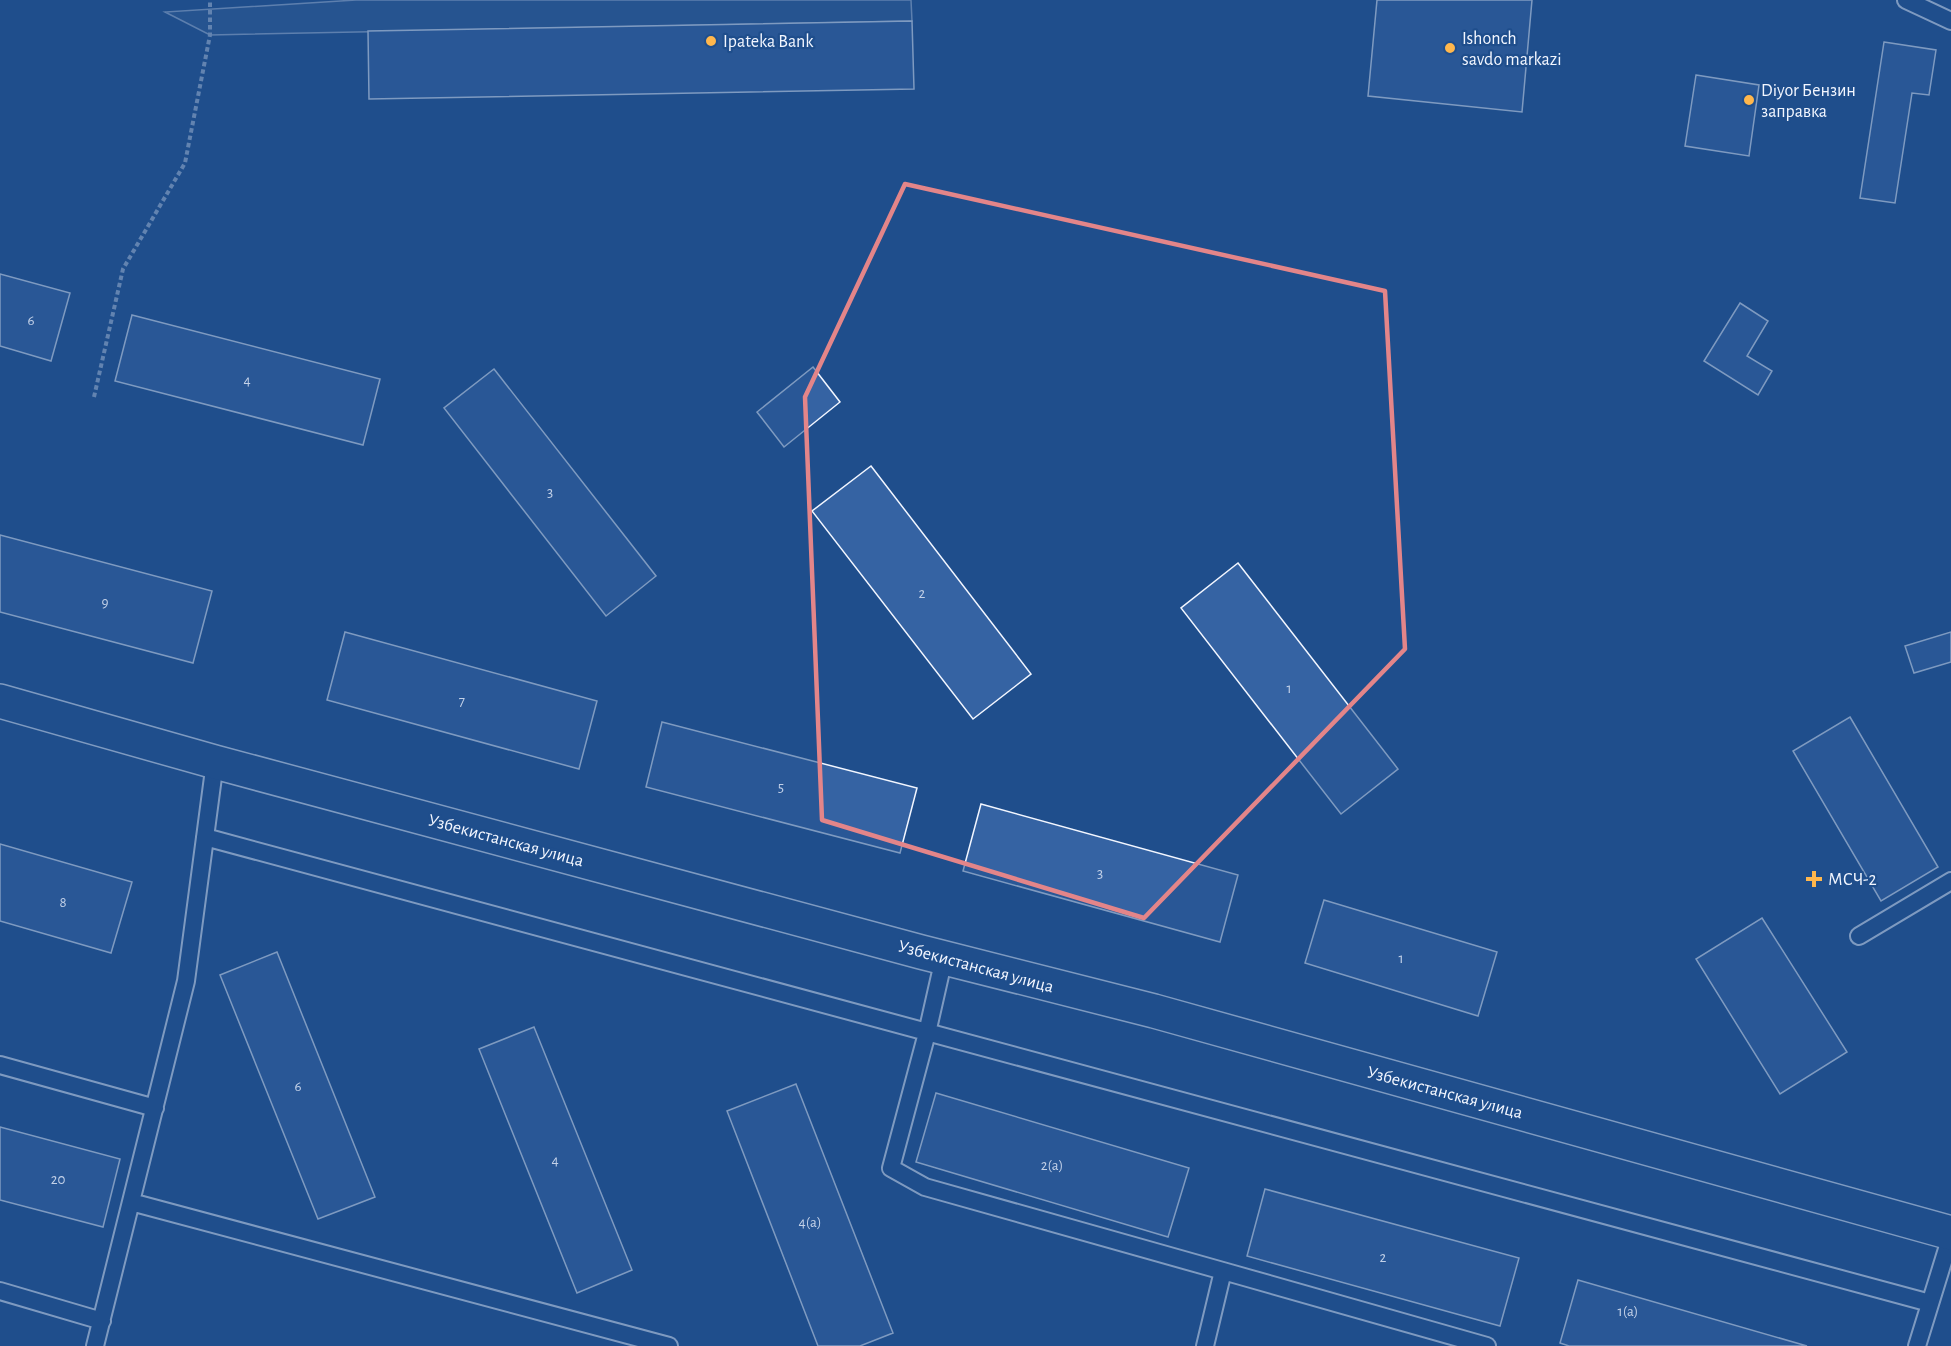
<svg xmlns="http://www.w3.org/2000/svg" width="1951" height="1346" viewBox="0 0 1951 1346" font-family="'Alegreya Sans',sans-serif">
<style>
.parking{fill:#305b95;stroke:#a8bbd7;stroke-width:1.5}
.building{fill:#3563a3;stroke:#f2f6ff;stroke-width:1.5}
.lines{fill:none;stroke-linecap:round;stroke-linejoin:round}
.lane-casing{stroke:#f2f6ff;stroke-width:20}
.secondary-casing{stroke:#f2f6ff;stroke-width:36}
.path{stroke:#b3c4dc;stroke-width:4;stroke-dasharray:4.5 3;stroke-linecap:butt}
.lane{stroke:#1f4e8c;stroke-width:16}
.secondary{stroke:#1f4e8c;stroke-width:33}
.marked{fill:none;stroke:#e38589;stroke-width:4.5;stroke-linejoin:round}
.poi-dot{fill:#ffb74d;stroke:#1f4e8c;stroke-width:2}
.labels{text-anchor:middle;stroke-width:4.5;stroke-linejoin:round;paint-order:stroke}
.number-label{font-size:15px;fill:#c3d1e8}
.poi-label{font-size:18px;fill:#f2f6ff;stroke:#1f4e8c;text-anchor:start}
.street-label{font-size:18px;fill:#f2f6ff;stroke:#1f4e8c}
</style>
<rect width="100%" height="100%" fill="#1f4e8c"/>
<!-- parking -->
<path class="parking" d="M 356,0 L 911,0 L 912,21 L 210,35 L 165,12 Z"/>
<!-- building -->
<path class="building" d="M 1377,0 L 1532,0 L 1522,112 L 1368,96 Z
M 912,21 L 914,89 L 369,99 L 368,31 Z
M 1884,42 L 1936,50 L 1929,95 L 1912,93 L 1895,203 L 1860,198 Z
M 1696,75 L 1759,85 L 1749,156 L 1685,146 Z
M 0,274 L 70,293 L 51,361 L 0,346 Z
M 1740,303 L 1768,321 L 1747,356 L 1772,371 L 1758,395 L 1704,361 Z
M 132,315 L 380,379 L 363,445 L 115,381 Z
M 813,367 L 840,402 L 784,447 L 757,412 Z
M 494,369 L 656,576 L 606,616 L 444,408 Z
M 871,466 L 1031,674 L 973,719 L 812,511 Z
M 0,535 L 212,591 L 193,663 L 0,612 Z
M 1238,563 L 1398,769 L 1341,814 L 1181,608 Z
M 345,632 L 597,701 L 579,769 L 327,700 Z
M 1951,632 L 1951,662 L 1914,673 L 1905,646 Z
M 1850,717 L 1938,867 L 1881,901 L 1793,751 Z
M 662,722 L 917,788 L 900,853 L 646,787 Z
M 981,804 L 1238,875 L 1220,942 L 963,871 Z
M 0,844 L 132,882 L 111,953 L 0,921 Z
M 1324,900 L 1497,952 L 1478,1016 L 1305,963 Z
M 1762,918 L 1847,1052 L 1780,1094 L 1696,959 Z
M 277,952 L 375,1197 L 318,1219 L 220,975 Z
M 534,1027 L 632,1270 L 577,1293 L 479,1049 Z
M 796,1084 L 893,1333 L 860,1346 L 818,1346 L 727,1111 Z
M 936,1093 L 1189,1168 L 1168,1237 L 916,1162 Z
M 0,1127 L 120,1159 L 103,1227 L 0,1200 Z
M 1265,1189 L 1519,1258 L 1500,1326 L 1247,1256 Z
M 1578,1280 L 1807,1346 L 1569,1346 L 1560,1343 Z"/>
<g class="lines">
<defs>
<path id="lane" d="M 1906,0 L 1951,21
M 205,837 L 1930,1303
M 1859,936 L 1951,881
M 944,958 L 927,1033 L 891,1168 L 925,1187 L 1223,1271 L 1205,1346
M 0,1065 L 155,1108
M 131,1202 L 669,1346
M 1223,1271 L 1487,1346
M 0,1291 L 102,1321
M 95,1346 L 186,981 L 215,762
M 1917,1346 L 1951,1236"/>
<path id="secondary" d="M 0,701 L 215,762 L 921,952 L 1154,1011 L 1951,1233"/>
</defs>
<!-- lane casing -->
<use href="#lane" class="lane-casing"/>
<!-- secondary casing -->
<use href="#secondary" class="secondary-casing"/>
<!-- path -->
<path class="path" d="M 94,397 L 123,269 L 185,163 L 210,35 L 210,0"/>
<!-- lane -->
<use href="#lane" class="lane"/>
<!-- secondary -->
<use href="#secondary" class="secondary"/>
</g>
<!-- marked area -->
<path d="M0 0H1951V1346H0ZM 905,184 L 1385,291 L 1405,649 L 1144,918 L 822,820 L 805,397 Z" fill="#1f4e8c" fill-opacity=".55" fill-rule="evenodd"/>
<path class="marked" d="M 905,184 L 1385,291 L 1405,649 L 1144,918 L 822,820 L 805,397 Z"/>
<!-- markers -->
<g class="poi-dot">
<circle cx="711" cy="41" r="6"/>
<circle cx="1450" cy="48" r="6"/>
<circle cx="1749" cy="100" r="6"/>
<path d="M1811 870h6v6h6v6h-6v6h-6v-6h-6v-6h6z"/>
</g>
<g class="labels">
<!-- number labels -->
<g class="number-label">
<text x="31" y="325">6</text>
<text x="247" y="385">4</text>
<text x="550" y="497">3</text>
<text x="922" y="598">2</text>
<text x="105" y="607">9</text>
<text x="1289" y="693">1</text>
<text x="462" y="706">7</text>
<text x="781" y="792">5</text>
<text x="1100" y="878">3</text>
<text x="63" y="907">8</text>
<text x="1401" y="963">1</text>
<text x="298" y="1091">6</text>
<text x="555" y="1165">4</text>
<text x="1052" y="1170">2(а)</text>
<text x="58" y="1184">20</text>
<text x="810" y="1227">4(а)</text>
<text x="1383" y="1262">2</text>
<text x="1628" y="1316">1(а)</text>
</g>
<!-- poi labels -->
<g class="poi-label">
<text x="1462" y="44">Ishonch<tspan x="1462" dy="21">savdo markazi</tspan></text>
<text x="723" y="47">Ipateka Bank</text>
<text x="1761" y="96">Diyor Бензин<tspan x="1761" dy="21">заправка</tspan></text>
<text x="1828" y="885">МСЧ-2</text>
</g>
<!-- street labels -->
<g class="street-label">
<text transform="translate(506 840) rotate(15)" y="6">Узбекистанская улица</text>
<text transform="translate(976 966) rotate(15)" y="6">Узбекистанская улица</text>
<text transform="translate(1445 1092) rotate(15)" y="6">Узбекистанская улица</text>
</g>
</g>
</svg>
